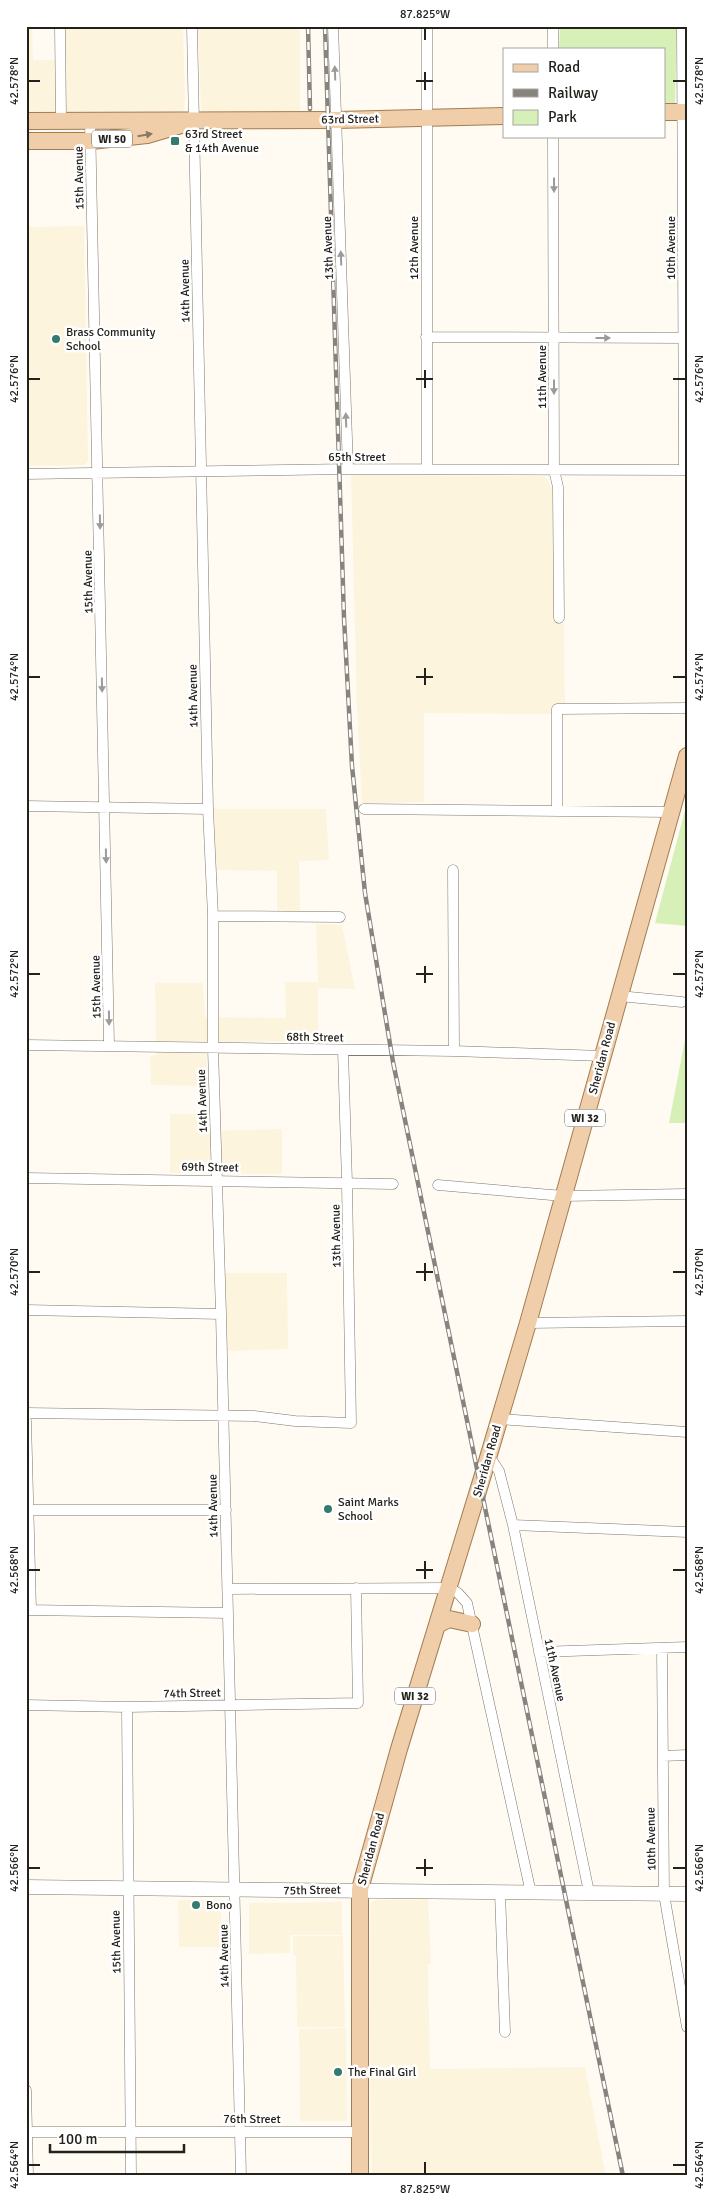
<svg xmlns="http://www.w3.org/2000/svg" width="713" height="2202" viewBox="0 0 713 2202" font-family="Signika,sans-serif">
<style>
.built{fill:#fdf4de}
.green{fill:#d6f0b8}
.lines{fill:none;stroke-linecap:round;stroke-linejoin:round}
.minor-casing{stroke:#7d776a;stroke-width:11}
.tertiary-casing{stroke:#7d776a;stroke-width:15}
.primary-casing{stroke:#a27d53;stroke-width:18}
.minor{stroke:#fff;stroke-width:10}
.tertiary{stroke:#fff;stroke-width:14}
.primary{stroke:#f0ceaa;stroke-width:16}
.rail-casing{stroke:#87847d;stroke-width:4.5}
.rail{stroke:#fff;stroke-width:2.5;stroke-dasharray:8;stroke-linecap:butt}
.oneway{fill:#9c9b99}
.oneway2{fill:#8a7863}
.ticks{fill:none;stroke:#23211c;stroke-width:2}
.poi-dot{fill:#357a6e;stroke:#fff;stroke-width:2}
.labels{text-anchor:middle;stroke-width:5;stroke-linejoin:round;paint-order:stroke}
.shield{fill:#fff;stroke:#656460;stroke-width:1}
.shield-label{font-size:11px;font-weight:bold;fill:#23211c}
.street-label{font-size:12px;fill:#23211c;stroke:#fff}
.poi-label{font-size:12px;fill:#23211c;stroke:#fff;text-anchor:start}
.neatline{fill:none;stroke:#23211c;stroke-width:2}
.ticks-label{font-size:12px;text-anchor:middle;fill:#23211c}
</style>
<rect width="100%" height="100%" fill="#fffbf2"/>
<!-- built -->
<path class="built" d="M 26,26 L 32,26 L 33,60 L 63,60 L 63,26 L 183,26 L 185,100 L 183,114 L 26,116 Z
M 198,26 L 300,26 L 300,114 L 204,113 L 201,111 Z
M 84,226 L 88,460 L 87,463 L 82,465 L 26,466 L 26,227 Z
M 351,475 L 544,476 L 553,489 L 555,498 L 556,622 L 564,623 L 565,705 L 552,705 L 552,714 L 424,713 L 424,802 L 362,803 L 357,707 Z
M 214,809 L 326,809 L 329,860 L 299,861 L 300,911 L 277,911 L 277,871 L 216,870 Z
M 316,924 L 342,925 L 355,989 L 318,988 L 318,1041 L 206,1042 L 207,1086 L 151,1085 L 150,1056 L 156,1055 L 155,983 L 203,983 L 205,1017 L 286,1018 L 285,982 L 318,982 Z
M 170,1114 L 208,1114 L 209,1131 L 282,1129 L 282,1174 L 170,1173 Z
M 224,1273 L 287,1273 L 288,1349 L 226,1351 Z
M 428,1896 L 431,1964 L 428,1964 L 430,2069 L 585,2067 L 606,2176 L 372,2176 L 370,2027 L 371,1906 L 372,1902 L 376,1900 L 419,1900 Z
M 178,1900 L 221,1900 L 221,1947 L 179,1947 Z
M 342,1902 L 342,1935 L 290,1935 L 290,1953 L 249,1954 L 249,1903 Z
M 293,1936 L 343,1936 L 345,2027 L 297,2027 L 296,1956 L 293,1955 Z
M 346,2028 L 347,2121 L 300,2121 L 299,2029 Z"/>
<!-- green -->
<path class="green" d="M 560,26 L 677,26 L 675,105 L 664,106 L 664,49 L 559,49 Z
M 687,803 L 687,926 L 655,923 Z
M 687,1029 L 687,1123 L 669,1123 Z"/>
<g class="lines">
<defs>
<path id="minor" d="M 60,26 L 61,120
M 192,26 L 208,809 L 213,916 L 213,1048 L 221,1314 L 241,2176
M 333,26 L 348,469
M 427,26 L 427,469
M 682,26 L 684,470
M 553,49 L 553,26
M 90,120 L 109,1045
M 553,136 L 554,470 L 558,487 L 559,618
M 426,337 L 687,338
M 26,474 L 348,469 L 687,470
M 26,806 L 208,809
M 364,809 L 671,812
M 557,809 L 557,709 L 687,708
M 453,870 L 454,1051
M 213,916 L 340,917
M 619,996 L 682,1002
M 26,1045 L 454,1051 L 603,1056
M 26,1178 L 393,1184
M 438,1185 L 563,1196 L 687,1194
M 26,1310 L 221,1314
M 528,1323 L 687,1321
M 26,1413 L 254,1416 L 295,1421 L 351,1423 L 347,1183 L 343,1050
M 499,1419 L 687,1432
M 26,1421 L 31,1610
M 489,1456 L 499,1471 L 513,1525 L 589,1892
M 26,1510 L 226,1510
M 513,1525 L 687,1532
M 228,1589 L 449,1588 L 458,1593 L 467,1603 L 531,1893
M 26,1610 L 228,1613
M 662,1648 L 664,1894 L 687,2027
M 539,1652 L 687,1647
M 26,1705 L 127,1707 L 358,1703 L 356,1588
M 127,1707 L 131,2176
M 663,1756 L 687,1755
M 500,1892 L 505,2032
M 26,2090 L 28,2176
M 26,2132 L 359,2132"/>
<path id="tertiary" d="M 26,1887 C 246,1891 467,1891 687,1894"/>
<path id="primary" d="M 664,112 L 687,112
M 26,121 L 336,120 L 504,116
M 26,141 L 91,141 L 147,135 L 181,125
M 437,1625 L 449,1619 L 472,1624
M 360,2176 L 360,1889 L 399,1749 L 482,1478 L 528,1323 L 687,756"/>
</defs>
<!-- minor casing -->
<use href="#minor" class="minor-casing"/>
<!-- tertiary casing -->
<use href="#tertiary" class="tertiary-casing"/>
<!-- primary casing -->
<use href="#primary" class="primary-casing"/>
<!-- minor -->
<use href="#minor" class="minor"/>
<!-- tertiary -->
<use href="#tertiary" class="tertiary"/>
<!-- primary -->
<use href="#primary" class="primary"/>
<defs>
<path id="rail" d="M 308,26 L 310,109
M 325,26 L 344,618 L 352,766 L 365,893 L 393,1062 L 623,2176"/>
</defs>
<!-- rail casing -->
<use href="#rail" class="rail-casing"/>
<!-- rail -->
<use href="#rail" class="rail"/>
</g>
<!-- one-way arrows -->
<defs><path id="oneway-solid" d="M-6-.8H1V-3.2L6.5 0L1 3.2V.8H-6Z" transform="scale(1.25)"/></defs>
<g class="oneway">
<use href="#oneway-solid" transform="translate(335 73) rotate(-92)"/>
<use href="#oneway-solid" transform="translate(554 185) rotate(90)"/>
<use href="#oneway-solid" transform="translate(341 258) rotate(-92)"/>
<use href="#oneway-solid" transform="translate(603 338)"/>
<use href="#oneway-solid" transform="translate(554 387) rotate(90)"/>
<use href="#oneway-solid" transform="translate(346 420) rotate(-92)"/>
<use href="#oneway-solid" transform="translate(100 522) rotate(89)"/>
<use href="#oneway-solid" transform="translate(102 685) rotate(89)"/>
<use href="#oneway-solid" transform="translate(106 856) rotate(89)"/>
<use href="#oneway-solid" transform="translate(109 1018) rotate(89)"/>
</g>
<use class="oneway2" href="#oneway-solid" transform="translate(145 135) rotate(-10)"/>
<!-- ticks -->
<path class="ticks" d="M 425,28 L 425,40M 425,72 L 425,90M 28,81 L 40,81M 416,81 L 433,81M 673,81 L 686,81M 425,370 L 425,388M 28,379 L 40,379M 416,379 L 433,379M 673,379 L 686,379M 425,668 L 425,685M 28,677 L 40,677M 416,677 L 433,677M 673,677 L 686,677M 425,966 L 425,983M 28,974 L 40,974M 416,974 L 433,974M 673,974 L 686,974M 425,1263 L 425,1281M 28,1272 L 40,1272M 416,1272 L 433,1272M 673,1272 L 686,1272M 425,1561 L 425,1579M 28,1570 L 40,1570M 416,1570 L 433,1570M 673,1570 L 686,1570M 425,1859 L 425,1876M 28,1868 L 40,1868M 416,1868 L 433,1868M 673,1868 L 686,1868M 425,2162 L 425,2174M 28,2165 L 40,2165M 673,2165 L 686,2165"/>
<!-- markers -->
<g class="poi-dot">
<rect x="170" y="136" width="10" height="10" rx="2.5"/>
<circle cx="56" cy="339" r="5"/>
<circle cx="328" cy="1509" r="5"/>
<circle cx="196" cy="1905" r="5"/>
<circle cx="338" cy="2072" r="5"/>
</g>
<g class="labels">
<!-- shield labels -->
<g class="shield">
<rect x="92" y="130.5" width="40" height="17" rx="4"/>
<rect x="565" y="1109.5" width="40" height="17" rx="4"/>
<rect x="395" y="1687.5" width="40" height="17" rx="4"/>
</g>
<g class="shield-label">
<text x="112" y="143">WI 50</text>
<text x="585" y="1122">WI 32</text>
<text x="415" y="1700">WI 32</text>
</g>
<!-- street labels -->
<g class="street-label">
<text transform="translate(350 119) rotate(-1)" y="4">63rd Street</text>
<text transform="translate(79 178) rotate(-91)" y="4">15th Avenue</text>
<text transform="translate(328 248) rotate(-92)" y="4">13th Avenue</text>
<text transform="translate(414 248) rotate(-90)" y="4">12th Avenue</text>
<text transform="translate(671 248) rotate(-90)" y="4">10th Avenue</text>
<text transform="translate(185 291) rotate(-91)" y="4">14th Avenue</text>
<text transform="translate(542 377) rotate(-90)" y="4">11th Avenue</text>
<text x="357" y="461">65th Street</text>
<text transform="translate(88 582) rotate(-91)" y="4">15th Avenue</text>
<text transform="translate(193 696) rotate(-91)" y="4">14th Avenue</text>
<text transform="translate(96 987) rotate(-91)" y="4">15th Avenue</text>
<text transform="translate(315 1037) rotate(1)" y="4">68th Street</text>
<text transform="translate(602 1058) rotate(-75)" y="4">Sheridan Road</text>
<text transform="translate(202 1101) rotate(-92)" y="4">14th Avenue</text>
<text transform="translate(210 1167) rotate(1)" y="4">69th Street</text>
<text transform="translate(336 1236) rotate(-91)" y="4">13th Avenue</text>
<text transform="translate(487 1461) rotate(-74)" y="4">Sheridan Road</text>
<text transform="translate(213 1506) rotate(-91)" y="4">14th Avenue</text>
<text transform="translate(555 1670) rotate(78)" y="4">11th Avenue</text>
<text transform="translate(192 1693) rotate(-1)" y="4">74th Street</text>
<text transform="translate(651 1839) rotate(-91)" y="4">10th Avenue</text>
<text transform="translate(371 1849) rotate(-75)" y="4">Sheridan Road</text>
<text transform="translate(312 1890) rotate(-1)" y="4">75th Street</text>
<text transform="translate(116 1942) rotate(-91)" y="4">15th Avenue</text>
<text transform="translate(224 1956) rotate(-91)" y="4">14th Avenue</text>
<text x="252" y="2123">76th Street</text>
</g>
<!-- poi labels -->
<g class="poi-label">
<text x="185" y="138">63rd Street<tspan x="185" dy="14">&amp; 14th Avenue</tspan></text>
<text x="66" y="336">Brass Community<tspan x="66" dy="14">School</tspan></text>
<text x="338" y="1506">Saint Marks<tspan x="338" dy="14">School</tspan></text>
<text x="206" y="1909">Bono</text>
<text x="348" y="2076">The Final Girl</text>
</g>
</g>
<!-- border -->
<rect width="713" height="2202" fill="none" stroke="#ffffff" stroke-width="55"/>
<!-- legend -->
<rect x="503" y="48" width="162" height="90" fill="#ffffff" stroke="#a7a6a4"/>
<rect x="513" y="64" width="25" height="8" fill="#f0ceaa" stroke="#a7a6a4"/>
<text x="548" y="72" font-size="15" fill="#23211c">Road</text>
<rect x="513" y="89" width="25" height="8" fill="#87847d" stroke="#a7a6a4"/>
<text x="548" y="98" font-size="15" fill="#23211c">Railway</text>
<rect x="513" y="110" width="25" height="15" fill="#d6f0b8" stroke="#a7a6a4"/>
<text x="548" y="122" font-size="15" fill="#23211c">Park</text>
<!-- scale -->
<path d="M50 2144v8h134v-8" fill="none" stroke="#23211c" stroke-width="2.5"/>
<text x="58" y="2144" font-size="15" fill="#23211c" stroke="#ffffff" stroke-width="4" paint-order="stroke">100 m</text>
<rect x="28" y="28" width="658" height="2146" class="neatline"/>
<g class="ticks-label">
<text x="425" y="18">87.825°W</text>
<text transform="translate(14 81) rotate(-90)" y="4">42.578°N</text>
<text transform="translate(699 81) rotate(-90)" y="4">42.578°N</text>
<text transform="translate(14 379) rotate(-90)" y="4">42.576°N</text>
<text transform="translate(699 379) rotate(-90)" y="4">42.576°N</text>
<text transform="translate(14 677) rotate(-90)" y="4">42.574°N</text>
<text transform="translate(699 677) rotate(-90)" y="4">42.574°N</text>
<text transform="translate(14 974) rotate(-90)" y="4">42.572°N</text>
<text transform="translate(699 974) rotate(-90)" y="4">42.572°N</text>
<text transform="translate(14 1272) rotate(-90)" y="4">42.570°N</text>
<text transform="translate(699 1272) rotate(-90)" y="4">42.570°N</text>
<text transform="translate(14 1570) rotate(-90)" y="4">42.568°N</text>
<text transform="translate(699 1570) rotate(-90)" y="4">42.568°N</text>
<text transform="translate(14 1868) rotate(-90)" y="4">42.566°N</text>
<text transform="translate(699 1868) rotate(-90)" y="4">42.566°N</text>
<text transform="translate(14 2165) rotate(-90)" y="4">42.564°N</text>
<text transform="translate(699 2165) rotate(-90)" y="4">42.564°N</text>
<text x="425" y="2193">87.825°W</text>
</g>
</svg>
